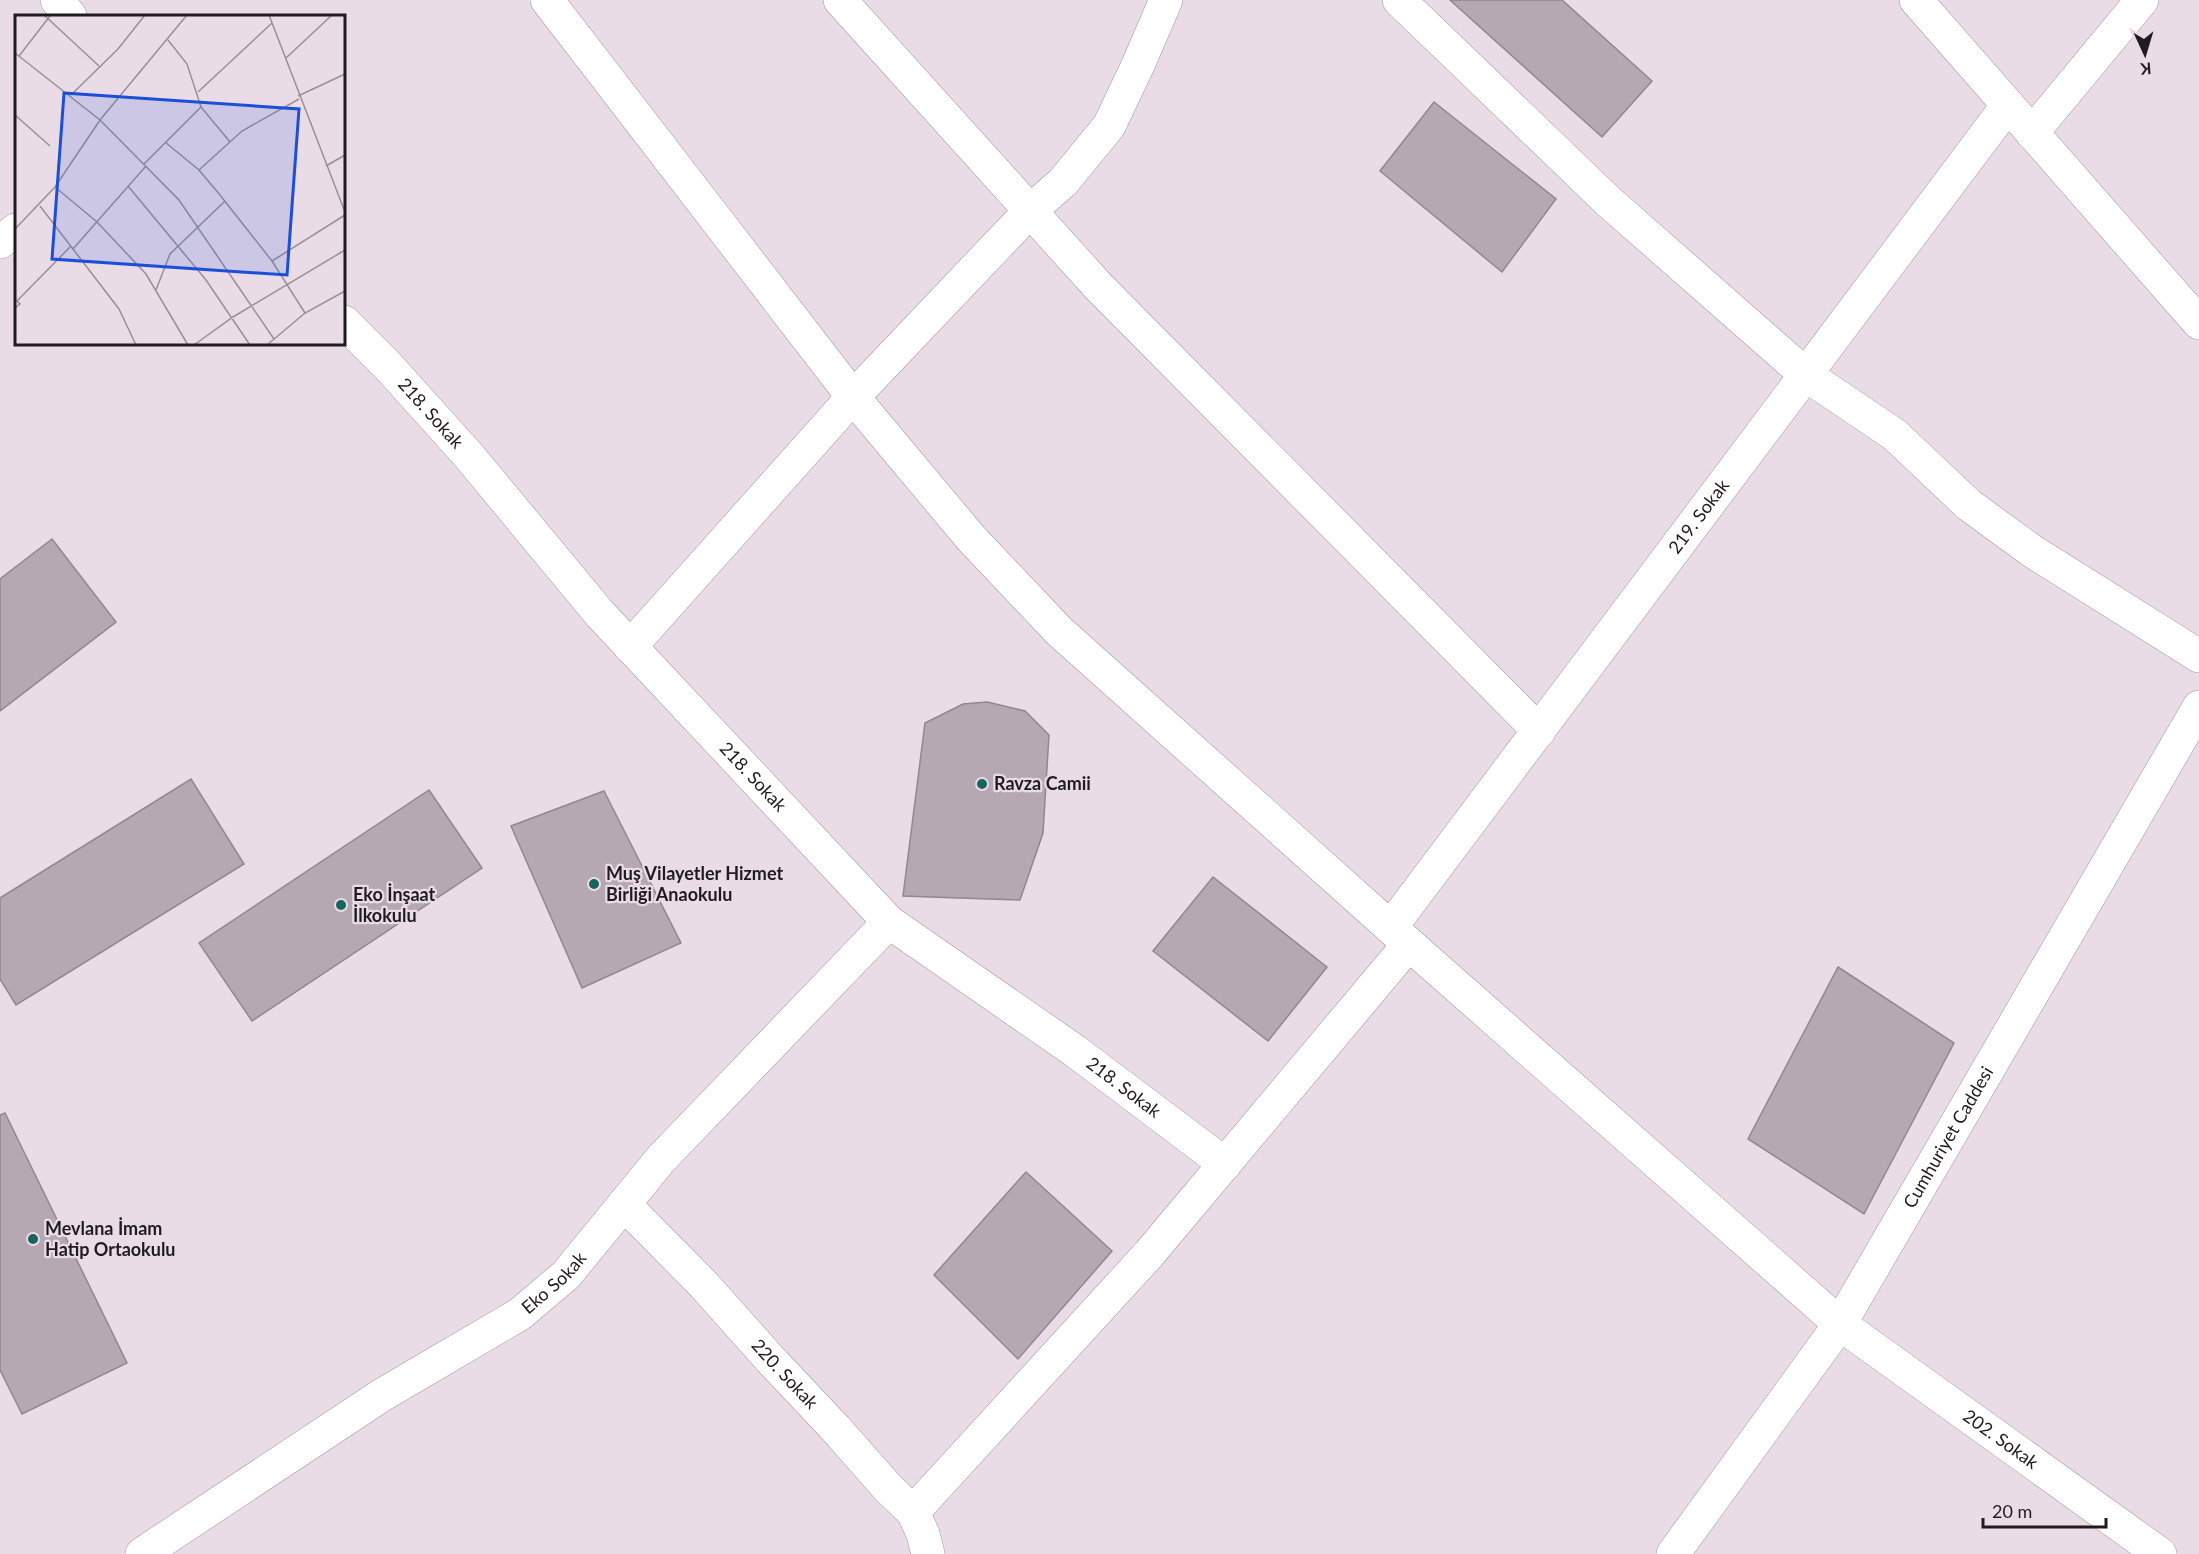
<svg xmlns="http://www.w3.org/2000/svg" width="2199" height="1554" viewBox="0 0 2199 1554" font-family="Lato,sans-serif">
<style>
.building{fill:#b5a8b3;stroke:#938690;stroke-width:1.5}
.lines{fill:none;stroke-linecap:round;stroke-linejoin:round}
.minor-casing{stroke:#a396a1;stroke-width:34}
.minor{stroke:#fff;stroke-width:33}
.poi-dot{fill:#18645e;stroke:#eadce7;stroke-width:2}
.labels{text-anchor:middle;stroke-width:4.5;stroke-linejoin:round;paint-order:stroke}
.street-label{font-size:18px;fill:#201b1f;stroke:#eadce7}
.poi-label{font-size:18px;font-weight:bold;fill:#201b1f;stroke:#eadce7;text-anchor:start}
.inset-road{fill:none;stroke:#998f97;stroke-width:1.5}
.view{fill:#1d4ed8;fill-opacity:0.15;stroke:#1d4ed8;stroke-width:3}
.inset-edge{fill:none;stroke:#201b1f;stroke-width:3}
</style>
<rect width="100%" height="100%" fill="#eadce7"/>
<!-- building -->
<path class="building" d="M 1450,0 L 1562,0 L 1652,81 L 1602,137 Z
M 1434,102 L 1556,199 L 1502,272 L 1380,171 Z
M 52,539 L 116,622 L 0,711 L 0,579 Z
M 987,702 L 1025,711 L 1049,735 L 1043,833 L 1020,900 L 903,896 L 925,723 L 963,704 Z
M 191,779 L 244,864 L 16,1005 L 0,979 L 0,898 Z
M 429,790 L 482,868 L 252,1021 L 199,943 Z
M 604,791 L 681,943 L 582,988 L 511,826 Z
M 1213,877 L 1327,967 L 1268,1041 L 1153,951 Z
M 1838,967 L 1954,1043 L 1864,1214 L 1748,1139 Z
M 5,1113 L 127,1363 L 22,1414 L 0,1370 L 0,1115 Z
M 1026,1172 L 1112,1251 L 1018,1359 L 934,1275 Z"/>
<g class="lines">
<defs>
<g id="minor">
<path d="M 57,0 L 70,16"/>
<path id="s1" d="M 547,0 L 853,397 L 970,537 L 1059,631 L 1409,944 L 1840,1324 L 2160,1554"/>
<path d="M 840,0 L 1098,286 L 1539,731"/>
<path d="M 1399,0 L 1608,201 L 1806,375 L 1895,435 L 1969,505 L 2032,551 L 2199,656"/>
<path d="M 1916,0 L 2199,323"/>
<path d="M 2032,133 L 2142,0"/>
<path d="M 0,242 L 16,230"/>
<path id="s2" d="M 344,322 L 388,366 L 469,456 L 600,614 L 889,922 L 1075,1051 L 1225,1164"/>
<path d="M 630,647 L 853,397 L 1029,212 L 1063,182 L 1109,126 L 1138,65 L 1166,0"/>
<path id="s3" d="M 1391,927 L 2008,105"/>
<path id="s4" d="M 624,1204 L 704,1285 L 770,1359 L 836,1429 L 888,1488 L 913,1512 L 923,1534 L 928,1554"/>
<path d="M 913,1512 L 1149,1254 L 1409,944"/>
<path id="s5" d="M 142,1554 L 382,1395 L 520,1314 L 566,1275 L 661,1159 L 889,922"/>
<path id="s6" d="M 1673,1554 L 1840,1324 L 2199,707"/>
</g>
</defs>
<!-- minor casing -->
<use href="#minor" class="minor-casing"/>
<!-- minor -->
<use href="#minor" class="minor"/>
</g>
<!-- markers -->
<g class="poi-dot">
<circle cx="982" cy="784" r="6"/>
<circle cx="594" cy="884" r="6"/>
<circle cx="341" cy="905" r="6"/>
<circle cx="33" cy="1239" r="6"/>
</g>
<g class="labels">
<!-- street labels -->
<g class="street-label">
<text dy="6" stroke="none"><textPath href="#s2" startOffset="126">218. Sokak</textPath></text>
<text dy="6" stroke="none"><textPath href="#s3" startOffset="513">219. Sokak</textPath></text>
<text dy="6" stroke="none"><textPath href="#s2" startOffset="612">218. Sokak</textPath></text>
<text dy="6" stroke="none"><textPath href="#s2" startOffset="1098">218. Sokak</textPath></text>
<text dy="6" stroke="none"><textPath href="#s6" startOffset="500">Cumhuriyet Caddesi</textPath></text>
<text dy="6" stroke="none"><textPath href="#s5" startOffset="494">Eko Sokak</textPath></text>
<text dy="6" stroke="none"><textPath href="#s4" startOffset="234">220. Sokak</textPath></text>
<text dy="6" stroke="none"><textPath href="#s1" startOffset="2055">202. Sokak</textPath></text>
</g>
<!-- poi labels -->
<g class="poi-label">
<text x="994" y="790">Ravza Camii</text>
<text x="606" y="880">Muş Vilayetler Hizmet<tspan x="606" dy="21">Birliği Anaokulu</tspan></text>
<text x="353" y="901">Eko İnşaat<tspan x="353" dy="21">İlkokulu</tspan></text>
<text x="45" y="1235">Mevlana İmam<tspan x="45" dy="21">Hatip Ortaokulu</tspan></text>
</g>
</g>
<!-- overview -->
<g transform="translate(15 15)">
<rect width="330" height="330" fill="#eadce7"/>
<path class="inset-road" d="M 29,0 L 84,51M 254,0 L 330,197M 153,25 L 172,49 L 186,92 L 215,127M 0,38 L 85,105 L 164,185 L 259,324M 4,41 L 35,1M 271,43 L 317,0M 183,77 L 257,8M 56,80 L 103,34 L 130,0M 283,81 L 330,59M 0,100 L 35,131M 150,127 L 184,155 L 205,180 L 257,246 L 290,298M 129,149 L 186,92M 311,151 L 330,140M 184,155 L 227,116 L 284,84M 113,171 L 191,265 L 235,330M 40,172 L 82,207 L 131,259 L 173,330M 25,191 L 104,294 L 121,330M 0,214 L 40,172 L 85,105 L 172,0M 58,234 L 131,151M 257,246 L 330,200M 141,275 L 155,239 L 210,186M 0,293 L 5,289 L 2,286 L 56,231M 179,330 L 218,302 L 330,235M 252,330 L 290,298 L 330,276"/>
<path class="view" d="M 49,78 L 284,94 L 272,260 L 37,244 Z"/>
<rect width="330" height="330" class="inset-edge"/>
</g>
<!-- north arrow -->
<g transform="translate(2145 54) rotate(176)" stroke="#eadce7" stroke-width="4.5" paint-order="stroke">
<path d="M0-4.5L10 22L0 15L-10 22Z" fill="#201b1f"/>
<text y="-9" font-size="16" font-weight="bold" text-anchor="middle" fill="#201b1f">K</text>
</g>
<!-- scale -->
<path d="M1983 1518v9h123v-9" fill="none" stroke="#201b1f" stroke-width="3"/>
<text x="1992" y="1518" font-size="18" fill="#201b1f" stroke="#eadce7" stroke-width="4.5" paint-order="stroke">20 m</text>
</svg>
